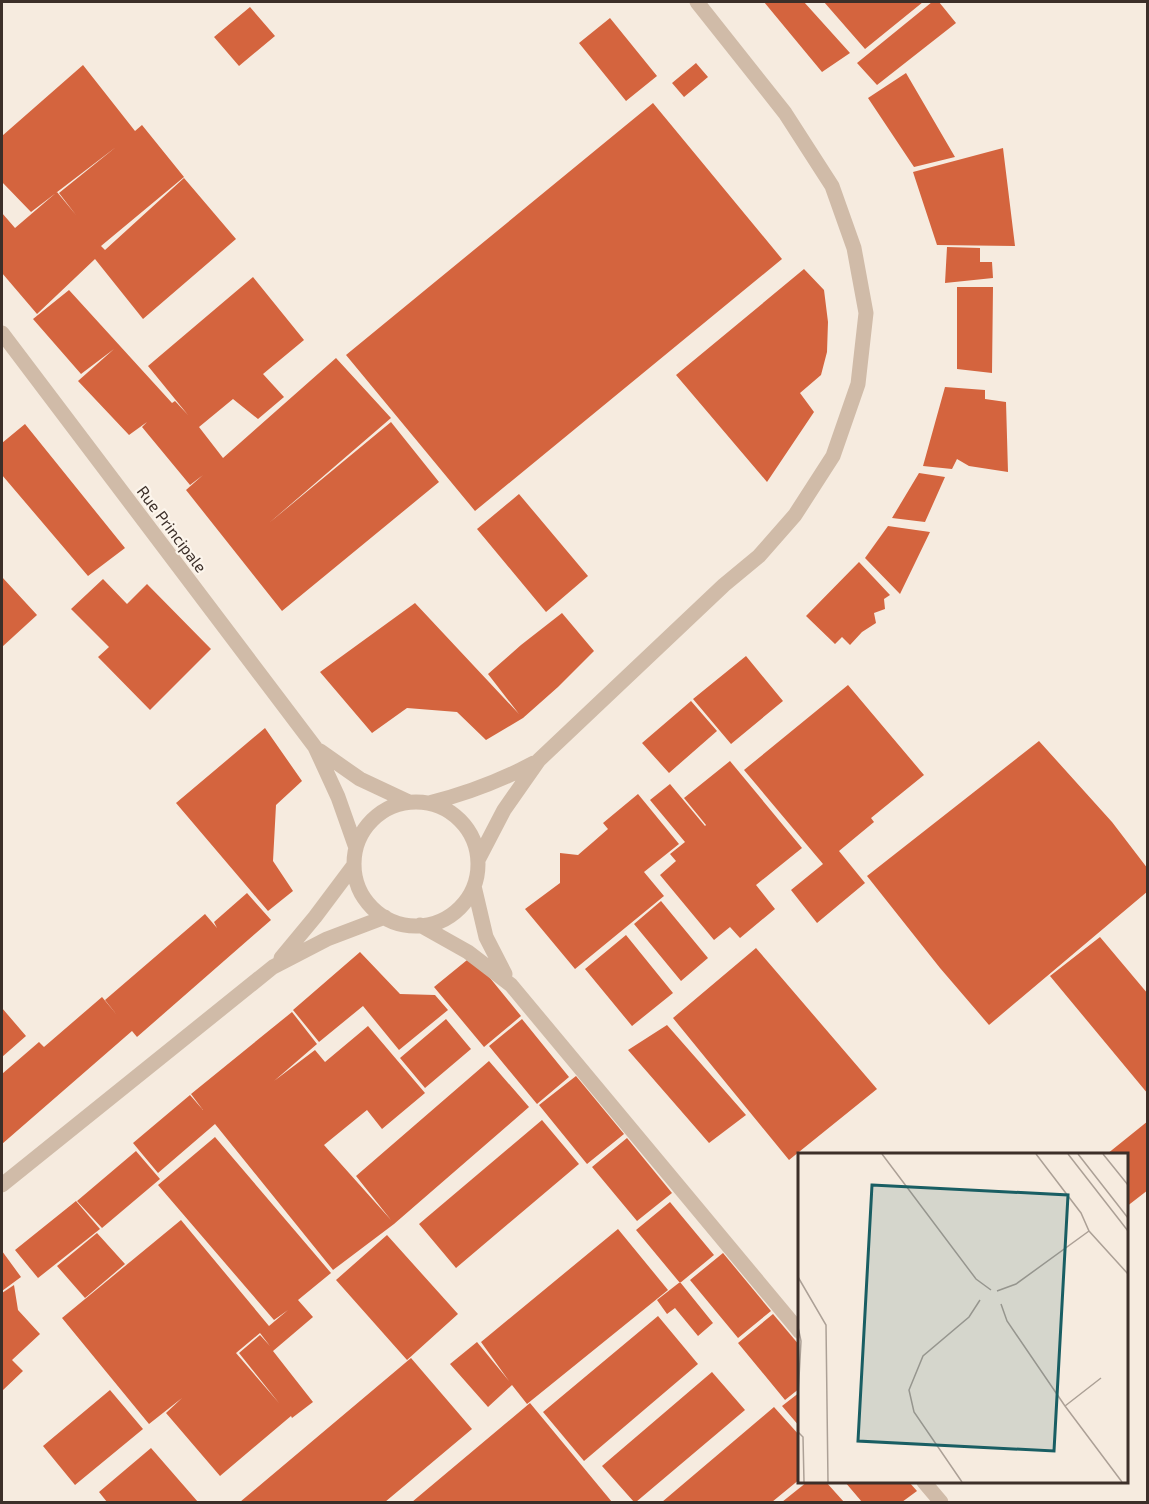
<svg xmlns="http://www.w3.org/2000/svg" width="1149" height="1504" viewBox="0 0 1149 1504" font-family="'Exo 2',sans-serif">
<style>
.building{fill:#d4643e;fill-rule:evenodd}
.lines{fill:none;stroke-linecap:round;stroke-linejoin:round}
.minor{stroke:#d0bba8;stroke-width:15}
.labels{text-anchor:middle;stroke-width:4.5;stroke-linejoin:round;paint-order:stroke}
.street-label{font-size:16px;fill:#3c2f29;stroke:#fcf5ec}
.inset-road{fill:none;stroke:#aca096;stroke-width:1.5}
.view{fill:#195e63;fill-opacity:0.15;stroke:#195e63;stroke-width:3}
.inset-edge{fill:none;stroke:#3c2f29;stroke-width:3}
</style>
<rect width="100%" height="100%" fill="#f6ebdf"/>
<!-- building -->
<path class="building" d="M 764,2 L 804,2 L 850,53 L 822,72 Z
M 824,2 L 923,2 L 865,49 Z
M 932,2 L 939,2 L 956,23 L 877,85 L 857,63 Z
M 250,7 L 275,36 L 239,66 L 214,37 Z
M 610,18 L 657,76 L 626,101 L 579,43 Z
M 696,63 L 708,77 L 684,97 L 672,83 Z
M 83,65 L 135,131 L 142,125 L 184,177 L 101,246 L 105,250 L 184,178 L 236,239 L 143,319 L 95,259 L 37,314 L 2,273 L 2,213 L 15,228 L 57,192 L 76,215 L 59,193 L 116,147 L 31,212 L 2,182 L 2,136 Z
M 906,73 L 955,157 L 914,167 L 868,98 Z
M 653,103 L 782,259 L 475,511 L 346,355 Z
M 1003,148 L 1015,246 L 937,245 L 913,172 Z
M 947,247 L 980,248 L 980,262 L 992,262 L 993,278 L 945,283 Z
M 804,269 L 824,290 L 828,322 L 827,352 L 821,375 L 800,393 L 814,412 L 767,482 L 676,375 Z
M 253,277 L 304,340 L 263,374 L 284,397 L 258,419 L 233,399 L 199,427 L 223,458 L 336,358 L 391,418 L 269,523 L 391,422 L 439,482 L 282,611 L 186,490 L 203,475 L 190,485 L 142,427 L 147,422 L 129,435 L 78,381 L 114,349 L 81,374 L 33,319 L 69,290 L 172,403 L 175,401 L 188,415 L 148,366 Z
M 957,287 L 993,287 L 992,373 L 957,369 Z
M 945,387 L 985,390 L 985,399 L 1006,402 L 1008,472 L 969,466 L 957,459 L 952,469 L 923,466 Z
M 25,424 L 125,548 L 88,576 L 2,475 L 2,443 Z
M 919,473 L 945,477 L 925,522 L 892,518 Z
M 519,494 L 588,576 L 546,612 L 477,529 Z
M 888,526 L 930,532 L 900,594 L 865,558 Z
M 859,562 L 890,595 L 884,599 L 885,609 L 874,613 L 876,623 L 862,632 L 850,645 L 842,637 L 835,644 L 806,616 Z
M 2,577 L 37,615 L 2,647 Z
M 103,579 L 127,604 L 147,584 L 211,649 L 150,710 L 98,657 L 109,647 L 71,609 Z
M 415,603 L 519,714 L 488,674 L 521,645 L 562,613 L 594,651 L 558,687 L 523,718 L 486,740 L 457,712 L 407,708 L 372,733 L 320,672 Z
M 746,656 L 783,701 L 731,744 L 693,699 Z
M 848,685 L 924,775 L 871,818 L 874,822 L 839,851 L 865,883 L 817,923 L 791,890 L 823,864 L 744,770 Z
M 691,701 L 717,731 L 669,773 L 642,743 Z
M 265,728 L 302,781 L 276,805 L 273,861 L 293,891 L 268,911 L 176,803 Z
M 1039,741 L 1112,822 L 1148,869 L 1148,891 L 989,1025 L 940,968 L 867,876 Z
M 730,761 L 802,848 L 756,885 L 775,909 L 740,938 L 730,927 L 714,940 L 660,875 L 676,861 L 670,854 L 685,842 L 650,800 L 670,784 L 705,826 L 706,825 L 684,798 Z
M 638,794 L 679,844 L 644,872 L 664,896 L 575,969 L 525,909 L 560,883 L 560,853 L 578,855 L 608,829 L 603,823 Z
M 247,893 L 271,920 L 137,1037 L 132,1031 L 2,1144 L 2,1074 L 39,1042 L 44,1047 L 102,997 L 117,1015 L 105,1000 L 205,914 L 217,928 L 214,922 Z
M 661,901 L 708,958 L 681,981 L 634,924 Z
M 626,935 L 673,993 L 632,1026 L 585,969 Z
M 1100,937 L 1148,994 L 1148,1094 L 1050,976 Z
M 756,948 L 877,1089 L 789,1160 L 673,1018 Z
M 360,952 L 400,994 L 435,995 L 448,1010 L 399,1050 L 363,1006 L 319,1042 L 293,1010 Z
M 472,956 L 521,1016 L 484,1047 L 434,987 Z
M 2,1008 L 26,1036 L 2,1057 Z
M 292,1012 L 317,1044 L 274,1081 L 315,1050 L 325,1062 L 368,1026 L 425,1093 L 382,1129 L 367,1110 L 324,1145 L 391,1220 L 356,1176 L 489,1061 L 529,1107 L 394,1224 L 333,1270 L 215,1124 L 158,1173 L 133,1143 L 190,1095 L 203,1110 L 191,1094 Z
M 446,1019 L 471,1049 L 425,1088 L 400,1058 Z
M 522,1019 L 569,1077 L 537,1104 L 489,1046 Z
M 667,1025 L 746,1115 L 709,1143 L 628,1050 Z
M 576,1076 L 624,1134 L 587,1164 L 539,1105 Z
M 542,1120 L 579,1164 L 456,1268 L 419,1224 Z
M 1148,1121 L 1148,1190 L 1126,1207 L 1126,1154 L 1107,1154 Z
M 215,1137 L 331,1273 L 298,1300 L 313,1317 L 273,1351 L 313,1402 L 292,1418 L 291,1416 L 220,1476 L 166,1413 L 182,1398 L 149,1424 L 62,1318 L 181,1220 L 269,1326 L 288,1310 L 274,1320 L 158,1185 ZM 260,1333 L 270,1346 L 260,1335 L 239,1353 L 279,1403 L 236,1353 Z
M 627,1138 L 672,1193 L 637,1221 L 592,1167 Z
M 136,1151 L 160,1179 L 102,1228 L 77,1201 Z
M 76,1201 L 100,1229 L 38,1278 L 15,1250 Z
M 670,1202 L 714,1255 L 680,1283 L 636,1230 Z
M 618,1229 L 668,1290 L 527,1404 L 512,1385 L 488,1407 L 450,1364 L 477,1342 L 509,1381 L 481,1342 Z
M 97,1233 L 125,1264 L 85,1298 L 57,1266 Z
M 387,1235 L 458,1314 L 407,1360 L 336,1280 Z
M 2,1251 L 21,1277 L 2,1291 Z
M 723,1253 L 771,1311 L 738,1338 L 690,1280 Z
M 680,1282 L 713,1323 L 698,1336 L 675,1308 L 667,1314 L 657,1300 Z
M 14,1285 L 18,1310 L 40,1334 L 12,1360 L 23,1371 L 2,1391 L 2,1293 Z
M 773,1314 L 800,1346 L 800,1388 L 785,1400 L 738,1343 Z
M 658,1316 L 698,1364 L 584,1461 L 543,1412 Z
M 411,1358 L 472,1429 L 385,1502 L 240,1502 Z
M 712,1372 L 745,1410 L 636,1502 L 634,1502 L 602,1466 Z
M 110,1390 L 143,1429 L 75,1485 L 43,1446 Z
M 800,1392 L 800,1427 L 782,1406 Z
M 530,1403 L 612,1502 L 412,1502 Z
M 774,1407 L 800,1436 L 800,1479 L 772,1502 L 662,1502 Z
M 151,1448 L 198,1502 L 107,1502 L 99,1492 Z
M 807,1482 L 826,1482 L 844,1502 L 782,1502 Z
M 845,1482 L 909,1482 L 917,1491 L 902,1502 L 862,1502 Z"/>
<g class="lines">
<!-- minor -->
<path class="minor" d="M 2,333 L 315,747 L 338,797 L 356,848
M 320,751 L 360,779 L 409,802
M354 864a62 62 0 1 1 124 0a62 62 0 1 1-124 0Z
M 429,803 C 466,794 500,781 534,763
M 478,860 L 504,810 L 539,760 L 724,585 L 759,556 L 795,515 L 833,456 L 858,384 L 866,313 L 854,248 L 832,186 L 785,113 L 697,2
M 474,886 L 486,937 L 505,974
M 420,925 L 468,952 L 511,985 L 800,1332
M 281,958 L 315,917 L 354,865
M 2,1185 L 273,967 L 327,939 L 385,917
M 924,1482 L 941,1502"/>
</g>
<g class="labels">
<!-- street labels -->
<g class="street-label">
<text transform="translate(172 529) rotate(53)" y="6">Rue Principale</text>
</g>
</g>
<!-- overview -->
<g transform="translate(798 1153)">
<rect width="330" height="330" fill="#f6ebdf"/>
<path class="inset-road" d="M 84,1 L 178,126 L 193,137M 238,1 L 283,60 L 291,78 L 330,121M 270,1 L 330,78M 280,1 L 330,65M 305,1 L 330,32M 0,124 L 28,172 L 30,329M 199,138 L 218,131 L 291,78M 203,151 L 209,168 L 267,253 L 324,329M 0,174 L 3,188 L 0,243M 267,253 L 303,225M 0,279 L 5,284 L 6,329M 164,329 L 116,259 L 111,237 L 125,203 L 171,164 L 182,147"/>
<path class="view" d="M 74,32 L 270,42 L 256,298 L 60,288 Z"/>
<rect width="330" height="330" class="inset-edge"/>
</g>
<!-- border -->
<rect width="1149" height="1504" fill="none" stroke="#3c2f29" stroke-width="6"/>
</svg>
